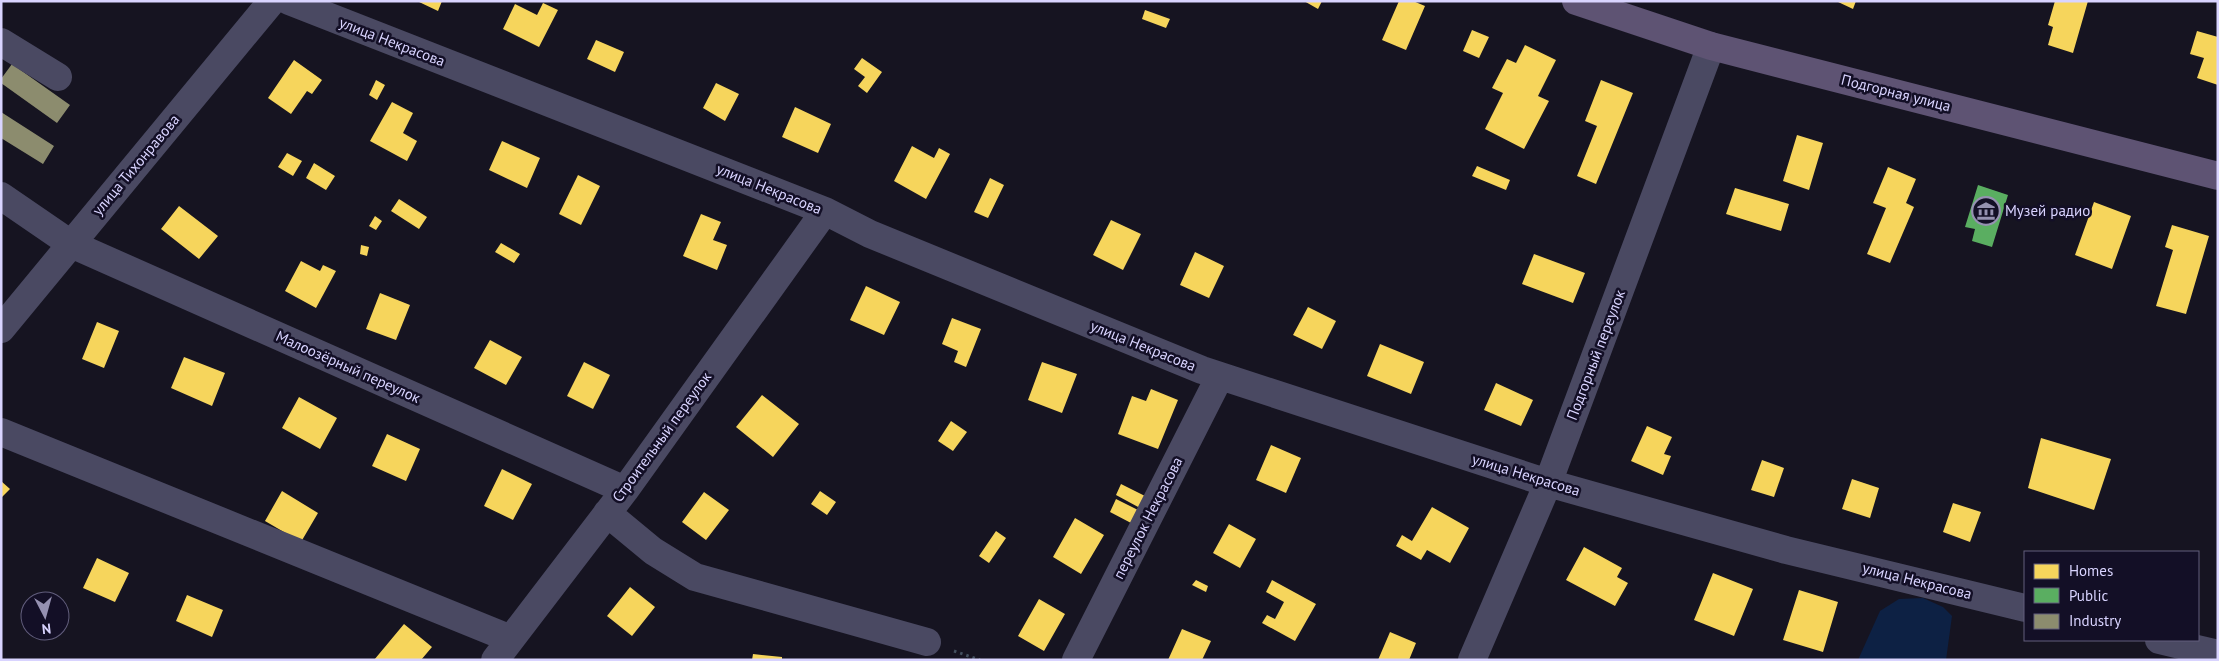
<svg xmlns="http://www.w3.org/2000/svg" width="2219" height="661" viewBox="0 0 2219 661" font-family="'PT Sans',sans-serif">
<style>
.water{fill:#0d2144}
.homes{fill:#f6d55c}
.public{fill:#5aae61}
.industry{fill:#8c8c6e}
.lines{fill:none;stroke-linecap:round;stroke-linejoin:round}
.path{stroke:#44505f;stroke-width:3;stroke-dasharray:2.5 4;stroke-linecap:butt}
.minor{stroke:#4a4962;stroke-width:28}
.major{stroke:#5e5373;stroke-width:28}
.labels{text-anchor:middle;stroke-width:5;stroke-linejoin:round;paint-order:stroke}
.street-label{font-size:15px;fill:#d9d4ff;stroke:#130f26}
.poi-label{font-size:15px;fill:#d9d4ff;stroke:#130f26;text-anchor:start}
</style>
<rect width="100%" height="100%" fill="#161421"/>
<!-- water -->
<path class="water" d="M 1923,598 L 1943,607 L 1952,616 L 1946,660 L 1858,660 L 1880,611 L 1899,599 Z"/>
<!-- homes -->
<path class="homes" d="M 417,1 L 442,1 L 438,11 Z
M 1304,1 L 1322,1 L 1318,9 Z
M 1399,1 L 1413,1 L 1425,6 L 1406,50 L 1382,40 Z
M 1836,1 L 1856,1 L 1853,9 Z
M 2055,1 L 2088,1 L 2073,53 L 2048,45 L 2053,27 L 2048,25 Z
M 543,3 L 558,10 L 539,47 L 503,29 L 515,4 L 537,15 Z
M 1145,10 L 1170,19 L 1166,28 L 1142,19 Z
M 1472,30 L 1489,37 L 1479,58 L 1463,51 Z
M 2197,31 L 2218,37 L 2218,85 L 2197,78 L 2204,58 L 2190,54 Z
M 596,40 L 624,52 L 615,72 L 587,59 Z
M 1525,45 L 1556,60 L 1538,96 L 1549,101 L 1524,149 L 1485,129 L 1503,93 L 1492,88 L 1507,59 L 1516,63 Z
M 862,58 L 882,72 L 867,93 L 858,86 L 865,77 L 854,69 Z
M 294,60 L 322,80 L 312,94 L 307,91 L 291,114 L 268,98 Z
M 376,80 L 385,85 L 377,100 L 369,95 Z
M 1601,80 L 1633,93 L 1596,184 L 1577,176 L 1597,126 L 1585,121 Z
M 716,83 L 739,94 L 725,121 L 703,108 Z
M 392,102 L 413,113 L 403,133 L 417,141 L 407,161 L 370,141 Z
M 795,107 L 831,124 L 818,153 L 782,137 Z
M 1797,135 L 1823,143 L 1809,190 L 1783,181 Z
M 502,141 L 540,158 L 527,188 L 489,170 Z
M 912,146 L 934,158 L 939,148 L 950,154 L 926,199 L 894,181 Z
M 287,153 L 302,161 L 293,176 L 278,167 Z
M 314,163 L 335,176 L 326,190 L 306,178 Z
M 1477,166 L 1510,180 L 1506,190 L 1472,176 Z
M 1888,167 L 1916,179 L 1906,203 L 1914,207 L 1890,263 L 1867,254 L 1886,208 L 1873,203 Z
M 578,175 L 600,186 L 581,225 L 559,214 Z
M 990,178 L 1004,185 L 988,218 L 974,212 Z
M 1735,188 L 1789,204 L 1781,231 L 1726,214 Z
M 399,199 L 427,217 L 419,229 L 391,211 Z
M 2094,202 L 2131,216 L 2112,269 L 2075,255 Z
M 179,206 L 218,236 L 199,259 L 161,229 Z
M 701,214 L 721,222 L 713,240 L 727,245 L 717,270 L 683,256 Z
M 375,216 L 382,221 L 376,230 L 369,226 Z
M 1111,220 L 1141,234 L 1123,270 L 1093,255 Z
M 2172,225 L 2209,236 L 2186,314 L 2156,306 L 2173,250 L 2165,247 Z
M 501,243 L 520,254 L 514,263 L 495,252 Z
M 361,245 L 369,247 L 367,256 L 360,254 Z
M 1195,252 L 1224,266 L 1209,298 L 1180,285 Z
M 1534,254 L 1585,273 L 1573,303 L 1522,284 Z
M 301,261 L 320,271 L 323,265 L 336,271 L 316,308 L 285,291 Z
M 866,286 L 900,302 L 884,335 L 850,320 Z
M 380,293 L 410,305 L 396,340 L 366,329 Z
M 1308,307 L 1336,321 L 1322,349 L 1293,335 Z
M 952,318 L 981,329 L 966,367 L 954,362 L 958,351 L 942,344 Z
M 97,322 L 119,331 L 104,368 L 82,359 Z
M 490,340 L 522,357 L 506,385 L 474,368 Z
M 1380,344 L 1424,362 L 1411,394 L 1367,376 Z
M 184,357 L 225,373 L 212,406 L 171,388 Z
M 584,362 L 610,375 L 593,409 L 567,396 Z
M 1042,362 L 1077,374 L 1062,413 L 1028,400 Z
M 1496,383 L 1533,400 L 1521,426 L 1484,410 Z
M 1151,389 L 1178,400 L 1158,449 L 1118,434 L 1132,396 L 1146,401 Z
M 762,395 L 799,424 L 773,457 L 736,427 Z
M 299,397 L 337,418 L 320,449 L 282,428 Z
M 951,421 L 967,432 L 953,451 L 938,441 Z
M 1647,426 L 1672,437 L 1664,454 L 1671,456 L 1663,475 L 1631,461 Z
M 387,434 L 420,449 L 406,481 L 372,466 Z
M 2041,438 L 2111,459 L 2094,510 L 2028,488 Z
M 1271,445 L 1301,458 L 1286,493 L 1256,480 Z
M 1762,460 L 1784,468 L 1774,497 L 1751,490 Z
M 502,469 L 532,484 L 513,520 L 484,506 Z
M 1852,479 L 1879,488 L 1870,518 L 1842,509 Z
M 1,481 L 10,489 L 1,498 Z
M 1121,484 L 1145,496 L 1140,508 L 1116,495 Z
M 282,491 L 318,513 L 301,542 L 265,521 Z
M 820,491 L 836,502 L 827,515 L 811,504 Z
M 704,492 L 729,510 L 706,540 L 682,522 Z
M 1116,499 L 1138,510 L 1131,523 L 1110,512 Z
M 1953,503 L 1981,512 L 1970,542 L 1943,532 Z
M 1432,507 L 1469,528 L 1450,563 L 1427,550 L 1421,560 L 1396,546 L 1402,535 L 1412,541 Z
M 1075,518 L 1104,535 L 1081,574 L 1053,557 Z
M 1229,524 L 1256,539 L 1240,568 L 1213,553 Z
M 996,531 L 1006,538 L 989,563 L 979,556 Z
M 1584,547 L 1622,568 L 1617,577 L 1628,583 L 1615,606 L 1566,580 Z
M 97,558 L 129,573 L 115,602 L 83,588 Z
M 1713,573 L 1753,589 L 1734,636 L 1694,620 Z
M 1196,580 L 1208,586 L 1206,592 L 1192,585 Z
M 1272,580 L 1316,604 L 1295,641 L 1262,623 L 1267,615 L 1275,619 L 1284,602 L 1266,592 Z
M 630,587 L 655,607 L 632,636 L 607,616 Z
M 1799,590 L 1838,602 L 1823,652 L 1783,640 Z
M 187,595 L 223,610 L 212,637 L 176,621 Z
M 1039,599 L 1065,614 L 1044,651 L 1018,636 Z
M 404,624 L 432,647 L 421,660 L 374,660 Z
M 1182,629 L 1211,641 L 1202,660 L 1168,660 Z
M 1390,632 L 1416,643 L 1409,660 L 1378,660 Z
M 753,654 L 782,657 L 782,660 L 752,660 Z"/>
<!-- public -->
<path class="public" d="M 1978,185 L 2008,195 L 1992,247 L 1972,241 L 1975,229 L 1965,227 Z"/>
<!-- industry -->
<path class="industry" d="M 12,64 L 70,105 L 57,123 L 1,83 L 1,79 Z
M 1,112 L 54,146 L 43,164 L 1,138 Z"/>
<g class="lines">
<!-- path -->
<path class="path" d="M 954,651 L 980,660"/>
<!-- minor -->
<path class="minor" d="M 289,1 L 825,211 L 870,234 L 1202,370 L 1548,483 L 1786,550 L 2025,608
M 1,42 L 58,77
M 1,196 L 71,244 L 625,490
M 1,329 L 272,1
M 1,432 L 511,639
M 607,513 L 653,551 L 695,577 L 927,642
M 2159,640 L 2218,654
M 495,660 L 625,490 L 825,211
M 1076,660 L 1220,376
M 1472,660 L 1548,483 L 1711,46"/>
<!-- major -->
<path class="major" d="M 1576,1 L 1711,46 L 2218,176"/>
</g>
<!-- icons -->
<defs>
<symbol id="museum-ring" viewBox="-11 -11 22 22"><circle r="9.5" fill="#130f26" stroke="#9591b1" stroke-width="1.5"/><path d="M0-6L6-3V-2H-6V-3ZM-5-1h2V3h-2ZM-1-1h2V3h-2ZM3-1h2V3H3ZM-6 4H6V6H-6Z" fill="#9591b1"/></symbol>
</defs>
<g fill-rule="evenodd">
<use href="#museum-ring" x="1970" y="195" width="32" height="32"/>
</g>
<g class="labels">
<!-- street labels -->
<g class="street-label">
<text transform="translate(392 42) rotate(21)" y="5">улица Некрасова</text>
<text transform="translate(1896 93) rotate(14)" y="5">Подгорная улица</text>
<text transform="translate(136 165) rotate(-50)" y="5">улица Тихонравова</text>
<text transform="translate(769 189) rotate(22)" y="5">улица Некрасова</text>
<text transform="translate(1143 346) rotate(22)" y="5">улица Некрасова</text>
<text transform="translate(1596 355) rotate(-69)" y="5">Подгорный переулок</text>
<text transform="translate(348 367) rotate(24)" y="5">Малоозёрный переулок</text>
<text transform="translate(662 437) rotate(-54)" y="5">Строительный переулок</text>
<text transform="translate(1526 475) rotate(17)" y="5">улица Некрасова</text>
<text transform="translate(1148 518) rotate(-63)" y="5">переулок Некрасова</text>
<text transform="translate(1917 581) rotate(14)" y="5">улица Некрасова</text>
</g>
<!-- poi labels -->
<g class="poi-label">
<text x="2005" y="216">Музей радио</text>
</g>
</g>
<!-- border -->
<rect width="2219" height="661" fill="none" stroke="#d9d4ff" stroke-width="5"/>
<!-- legend -->
<rect x="2024" y="551" width="175" height="90" fill="#130f26" stroke="#625e7d"/>
<rect x="2034" y="564" width="25" height="15" fill="#f6d55c" stroke="#625e7d"/>
<text x="2069" y="576" font-size="15" fill="#d9d4ff">Homes</text>
<rect x="2034" y="588" width="25" height="15" fill="#5aae61" stroke="#625e7d"/>
<text x="2069" y="601" font-size="15" fill="#d9d4ff">Public</text>
<rect x="2034" y="614" width="25" height="15" fill="#8c8c6e" stroke="#625e7d"/>
<text x="2069" y="626" font-size="15" fill="#d9d4ff">Industry</text>
<!-- north arrow -->
<g transform="translate(45 616) rotate(174)"><circle r="24" fill="#130f26" stroke="#625e7d"/>
<path d="M0-4L9 19L0 12L-9 19Z" fill="#9591b1"/>
<text y="-8" font-size="14" font-weight="bold" text-anchor="middle" fill="#d9d4ff">N</text>
</g>
</svg>
